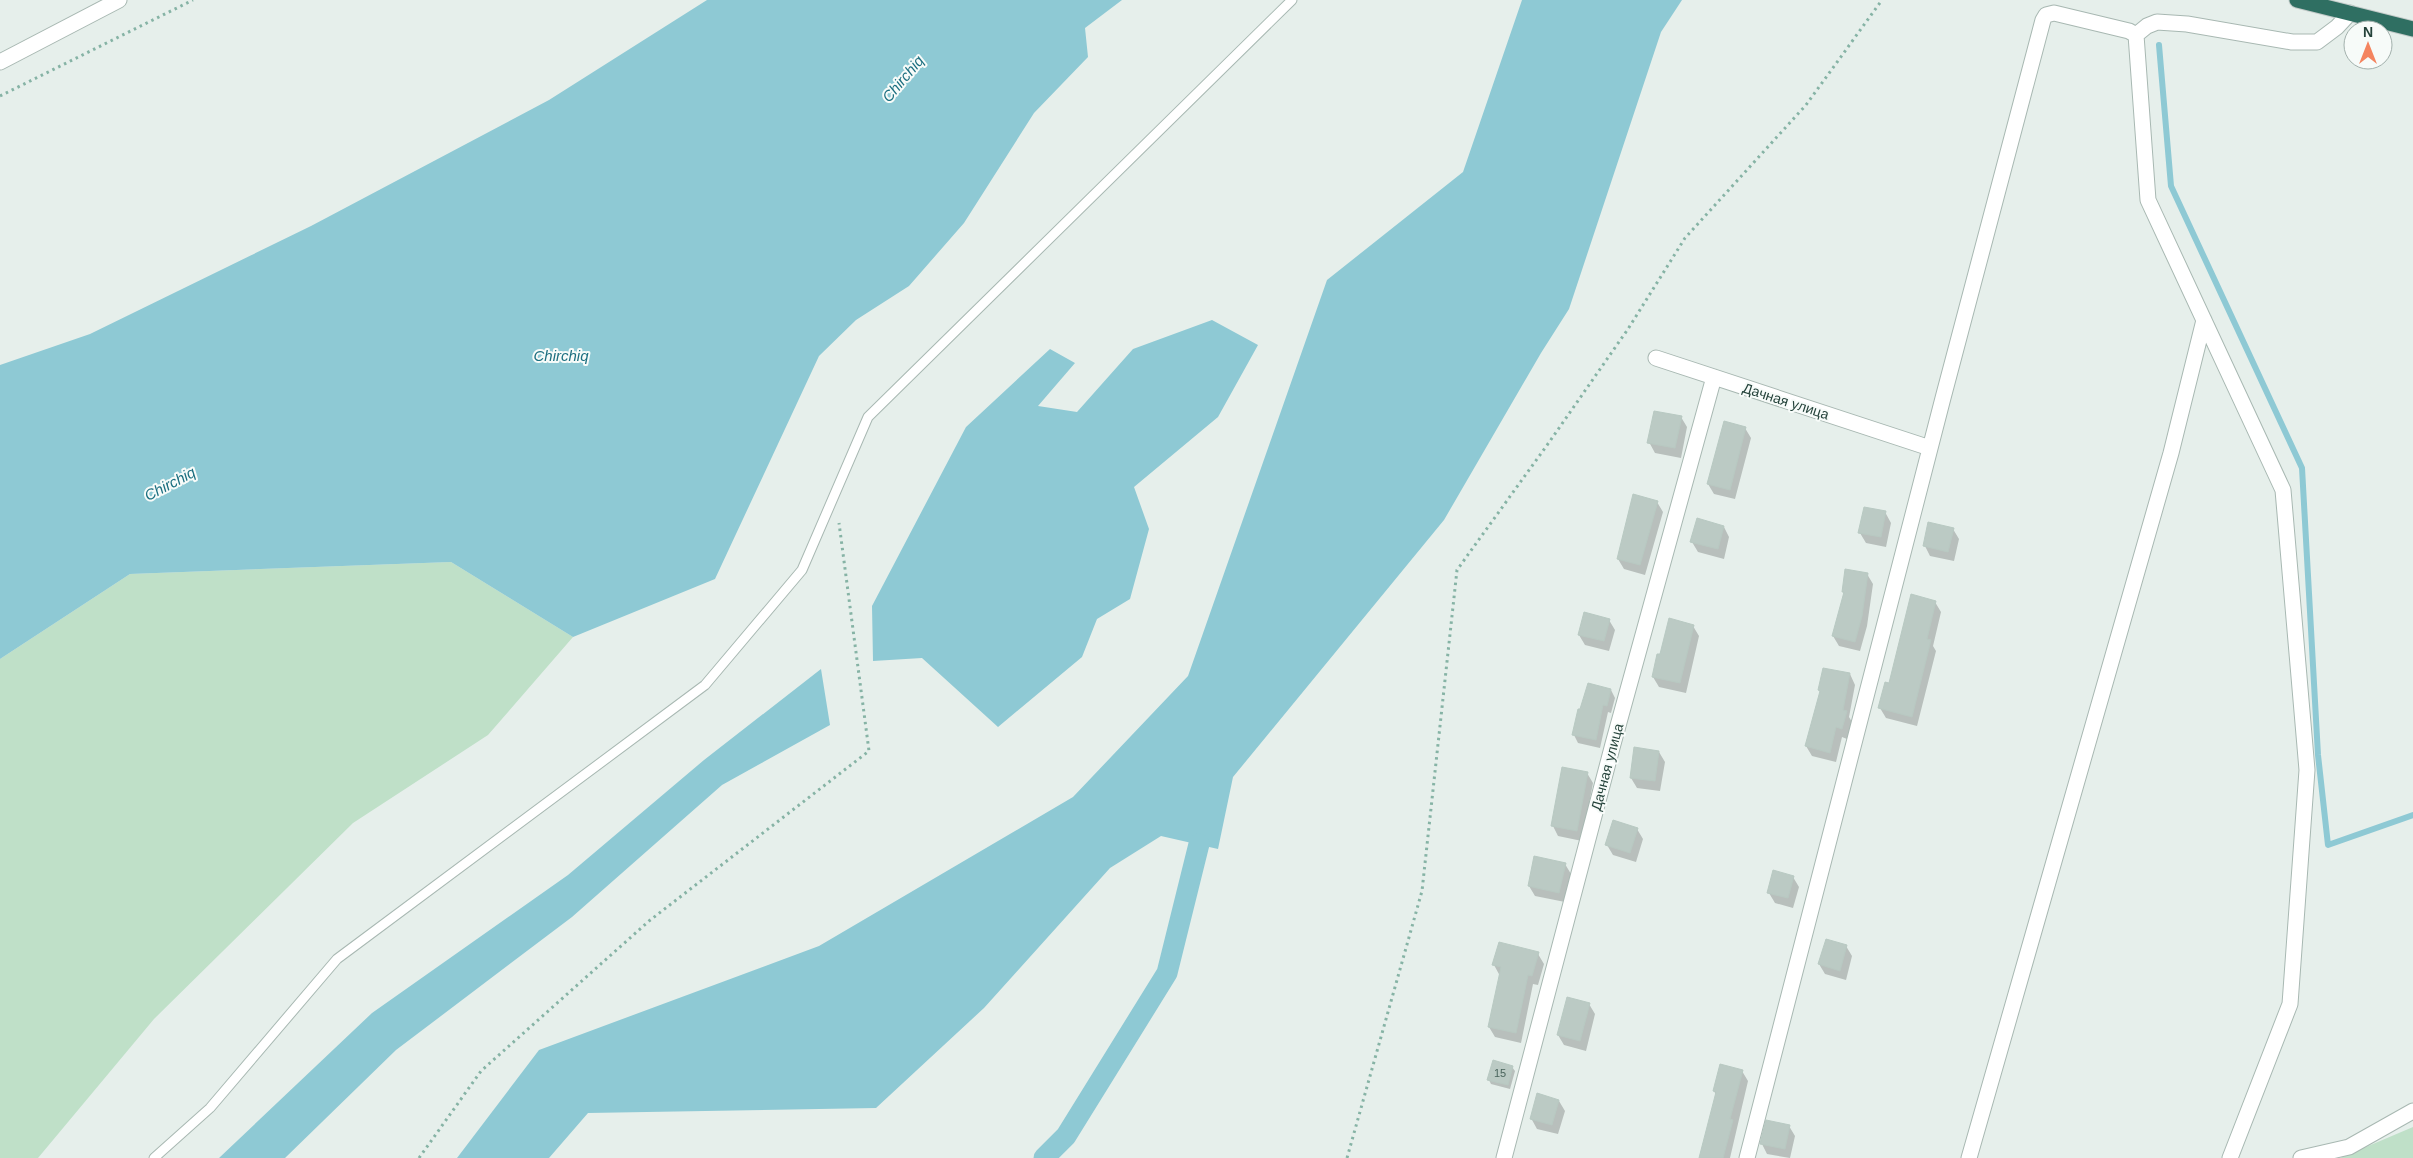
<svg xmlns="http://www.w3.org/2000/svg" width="2413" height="1158" viewBox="0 0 2413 1158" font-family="Helvetica,sans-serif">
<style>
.green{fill:#bfe0c8}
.water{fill:#8ec9d4}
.shadow{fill:#0003}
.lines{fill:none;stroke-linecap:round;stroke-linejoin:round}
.stream{stroke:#8ec9d4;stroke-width:6}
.canal{stroke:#8ec9d4;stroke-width:21}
.building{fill:#bbcac4;stroke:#b8c9c2}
.lane-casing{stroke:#a8b8b2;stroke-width:11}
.street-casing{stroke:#a8b8b2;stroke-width:17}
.highway-casing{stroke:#c2cac8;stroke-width:17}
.path{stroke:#86b3a5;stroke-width:3;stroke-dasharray:2.5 4;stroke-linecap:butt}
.lane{stroke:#fff;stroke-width:9}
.street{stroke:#fff;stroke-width:15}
.highway{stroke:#2f6f62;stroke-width:15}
.labels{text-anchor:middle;stroke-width:4;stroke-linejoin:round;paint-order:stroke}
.number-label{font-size:11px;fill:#4a645c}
.street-label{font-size:14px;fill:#24423a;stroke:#f7fbf9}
.water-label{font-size:15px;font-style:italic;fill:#1c6f80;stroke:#f7fbf9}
</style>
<rect width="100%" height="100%" fill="#e6efeb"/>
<!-- green -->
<path class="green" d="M 451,562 L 573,637 L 488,735 L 353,823 L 154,1019 L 38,1158 L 0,1158 L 0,659 L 130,574 Z
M 2413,1127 L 2413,1158 L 2340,1158 Z"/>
<!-- water -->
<path class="water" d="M 707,0 L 1122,0 L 1085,28 L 1088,57 L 1034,113 L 964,223 L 909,286 L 856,320 L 819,356 L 715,579 L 573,637 L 451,562 L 130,574 L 0,659 L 0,365 L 90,334 L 311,226 L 549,100 Z
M 1522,0 L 1682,0 L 1661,32 L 1569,309 L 1541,353 L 1444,520 L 1233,777 L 1218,849 L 1161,836 L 1110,868 L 984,1008 L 876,1108 L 588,1113 L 549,1158 L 457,1158 L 539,1050 L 819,946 L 1073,797 L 1188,676 L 1327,280 L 1463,172 Z
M 1212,320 L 1258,345 L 1218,417 L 1134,487 L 1149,529 L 1130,599 L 1097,619 L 1082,657 L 998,727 L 922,658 L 873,661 L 872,606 L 966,427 L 1050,349 L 1075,363 L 1038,406 L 1077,412 L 1133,349 Z
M 821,669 L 830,725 L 722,785 L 572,917 L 396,1050 L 285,1158 L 219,1158 L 372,1013 L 568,875 L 704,760 Z"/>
<!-- shadow -->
<path class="shadow" d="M 1681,417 L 1687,427 L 1681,458 L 1655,453 L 1649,442 Z
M 1745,428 L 1751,438 L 1735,499 L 1714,494 L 1708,484 Z
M 1657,502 L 1663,512 L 1645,575 L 1624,569 L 1618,559 Z
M 1885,512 L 1891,523 L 1886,547 L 1866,543 L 1860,533 Z
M 1724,527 L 1729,537 L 1724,559 L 1698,552 L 1692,542 Z
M 1953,529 L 1959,539 L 1954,561 L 1930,556 L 1925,546 Z
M 1867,574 L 1873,584 L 1867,626 L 1860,651 L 1839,646 L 1833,636 L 1844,594 L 1843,592 Z
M 1935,602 L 1941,612 L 1933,646 L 1936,651 L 1917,726 L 1886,718 L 1880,708 L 1890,684 Z
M 1609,620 L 1615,630 L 1609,651 L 1585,645 L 1579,635 Z
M 1693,626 L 1699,636 L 1686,693 L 1659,687 L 1653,677 L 1661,656 Z
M 1850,674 L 1855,685 L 1849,717 L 1852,722 L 1847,739 L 1842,737 L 1836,762 L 1812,756 L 1806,746 L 1821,693 L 1819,690 Z
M 1611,690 L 1615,698 L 1611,713 L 1608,712 L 1600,748 L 1578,743 L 1574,735 Z
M 1659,752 L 1665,762 L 1660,791 L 1637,788 L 1631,778 Z
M 1587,773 L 1593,783 L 1582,841 L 1558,836 L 1553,826 Z
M 1637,829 L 1643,839 L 1636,862 L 1613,855 L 1607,845 Z
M 1565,864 L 1571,874 L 1565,902 L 1535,896 L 1529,886 Z
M 1793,877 L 1799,887 L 1793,908 L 1775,903 L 1769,893 Z
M 1846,946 L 1852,956 L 1846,980 L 1825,974 L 1819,964 Z
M 1538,954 L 1544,964 L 1538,985 L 1533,984 L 1521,1043 L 1495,1037 L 1489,1027 L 1500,976 L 1494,965 Z
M 1589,1004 L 1595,1014 L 1586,1051 L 1564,1045 L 1558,1035 Z
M 1512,1067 L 1515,1071 L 1510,1089 L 1491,1084 L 1489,1080 Z
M 1742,1071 L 1748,1081 L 1730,1158 L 1700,1158 L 1716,1095 L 1714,1091 Z
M 1559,1101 L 1565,1111 L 1558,1134 L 1537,1129 L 1531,1118 Z
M 1789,1126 L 1795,1136 L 1790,1158 L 1767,1154 L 1762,1144 Z"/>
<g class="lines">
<!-- stream -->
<path class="stream" d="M 2159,45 L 2171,186 L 2302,468 L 2318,755 L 2328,845 L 2413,815"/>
<!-- canal -->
<path class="canal" d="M 1044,1158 L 1066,1136 L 1167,973 L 1199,844"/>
</g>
<!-- building -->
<path class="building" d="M 1654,411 L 1682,416 L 1675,448 L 1647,443 Z
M 1724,421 L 1746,427 L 1730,490 L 1707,484 Z
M 1633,494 L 1658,501 L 1640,565 L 1617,559 Z
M 1864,507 L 1886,511 L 1881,537 L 1858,533 Z
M 1697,518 L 1724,526 L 1718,549 L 1690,542 Z
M 1928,522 L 1954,528 L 1948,552 L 1923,546 Z
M 1845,569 L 1868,573 L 1862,616 L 1855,642 L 1832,636 L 1844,592 L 1842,592 Z
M 1911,594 L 1936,601 L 1927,639 L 1931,640 L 1912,717 L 1878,708 L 1885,682 L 1889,683 Z
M 1584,612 L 1610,619 L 1604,641 L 1578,635 Z
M 1669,618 L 1694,625 L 1680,683 L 1652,677 L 1657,654 L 1660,654 Z
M 1823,668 L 1850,673 L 1843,710 L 1847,711 L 1842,729 L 1836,727 L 1830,753 L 1805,746 L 1820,691 L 1818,690 Z
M 1588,683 L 1611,689 L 1607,706 L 1603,705 L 1596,740 L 1572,735 L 1578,709 L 1580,709 Z
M 1634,747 L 1659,751 L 1655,781 L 1630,778 Z
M 1562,767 L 1588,772 L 1577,831 L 1551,826 Z
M 1613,820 L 1638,828 L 1630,853 L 1605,845 Z
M 1534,856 L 1566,863 L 1559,893 L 1528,886 Z
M 1773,870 L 1794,876 L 1788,898 L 1767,893 Z
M 1826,939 L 1847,945 L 1840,971 L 1818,964 Z
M 1499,942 L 1539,952 L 1532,976 L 1528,975 L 1516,1033 L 1488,1027 L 1501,967 L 1492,965 Z
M 1567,997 L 1590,1003 L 1580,1041 L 1557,1035 Z
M 1493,1060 L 1513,1066 L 1508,1085 L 1487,1080 Z
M 1720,1064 L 1743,1070 L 1730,1119 L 1733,1120 L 1723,1158 L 1699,1158 L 1716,1092 L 1713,1091 Z
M 1537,1093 L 1559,1100 L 1552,1125 L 1530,1119 Z
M 1766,1120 L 1790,1125 L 1785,1149 L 1760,1144 Z"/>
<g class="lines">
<defs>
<path id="lane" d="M 154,1158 L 210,1108 L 337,959 L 705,685 L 802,570 L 868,417 L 1292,0"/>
<path id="street" d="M 2136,35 L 2148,200 L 2283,490 L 2307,770 L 2290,1004 L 2230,1158
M 2136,35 L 2147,26 L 2157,22 L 2187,24 L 2292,42 L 2317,42 L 2337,27 L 2350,13
M 0,62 L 119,0
M 1656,358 L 1930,448
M 1504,1158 L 1613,744 L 1714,377
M 1747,1158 L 1943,398 L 2043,20 L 2046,15 L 2054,13 L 2129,31 L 2136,35
M 1969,1158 L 2171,453 L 2204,320
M 2301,1158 L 2349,1147 L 2413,1111"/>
<path id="highway" d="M 2297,0 L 2413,29"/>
</defs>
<!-- lane casing -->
<use href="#lane" class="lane-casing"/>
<!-- street casing -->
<use href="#street" class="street-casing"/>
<!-- highway casing -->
<use href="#highway" class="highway-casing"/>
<!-- path -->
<path class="path" d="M 0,96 L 193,0
M 419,1158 L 481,1071 L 649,921 L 869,751 L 839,523
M 1347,1158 L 1422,891 L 1457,570 L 1550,441 L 1628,329 L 1685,238 L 1806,105 L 1882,0"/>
<!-- lane -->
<use href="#lane" class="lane"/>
<!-- street -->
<use href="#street" class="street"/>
<!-- highway -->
<use href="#highway" class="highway"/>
</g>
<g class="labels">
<!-- number labels -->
<g class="number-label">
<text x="1500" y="1077">15</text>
</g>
<!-- street labels -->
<g class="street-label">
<text transform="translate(1786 401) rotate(18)" y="5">Дачная улица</text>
<text transform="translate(1607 767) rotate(-75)" y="5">Дачная улица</text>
</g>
<!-- water labels -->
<g class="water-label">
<text transform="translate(903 79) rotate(-50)" y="5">Chirchiq</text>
<text x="561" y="361">Chirchiq</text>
<text transform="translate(170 484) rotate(-28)" y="5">Chirchiq</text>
</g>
</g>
<!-- north arrow -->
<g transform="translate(2368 45)"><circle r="24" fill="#f7fbf9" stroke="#a3b1ad"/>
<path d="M0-4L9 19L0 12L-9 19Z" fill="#f4845f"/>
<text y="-8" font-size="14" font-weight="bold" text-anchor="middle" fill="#24423a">N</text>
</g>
</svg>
